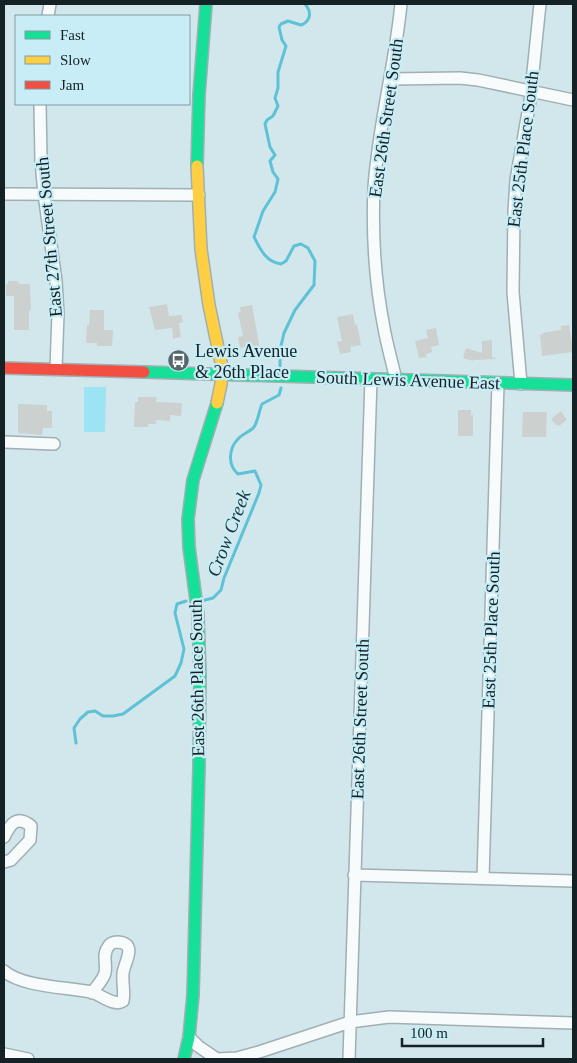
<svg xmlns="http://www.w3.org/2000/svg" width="577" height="1063" viewBox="0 0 577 1063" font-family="'Times New Roman',serif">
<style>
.green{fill:#9ce3f3}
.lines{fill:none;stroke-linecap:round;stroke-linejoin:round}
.stream{stroke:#5ec2d6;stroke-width:3}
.building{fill:#ccd1cf}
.street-casing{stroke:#9fafb3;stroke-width:14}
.fast-casing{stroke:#9fafb3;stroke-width:14}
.slow-casing{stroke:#9fafb3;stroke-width:14}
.jam-casing{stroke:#9fafb3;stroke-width:14}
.street{stroke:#f8fbfc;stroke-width:11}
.fast{stroke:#16e098;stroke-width:11}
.slow{stroke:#ffcf43;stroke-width:11}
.jam{stroke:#f24e42;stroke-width:11}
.labels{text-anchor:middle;stroke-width:4.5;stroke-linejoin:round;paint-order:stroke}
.street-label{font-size:18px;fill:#142226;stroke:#c8edf6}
.poi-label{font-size:18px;fill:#142226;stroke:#c8edf6;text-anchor:start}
.water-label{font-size:19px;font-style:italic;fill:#20363b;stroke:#c8edf6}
</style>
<rect width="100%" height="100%" fill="#d2e7ec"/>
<!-- green -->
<path class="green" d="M 84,387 L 106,387 L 105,432 L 84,432 Z"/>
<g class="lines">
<!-- stream -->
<path class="stream" d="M 280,366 L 280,350 L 284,333 L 295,310 L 314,285 L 315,261 L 308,248 L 301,244 L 294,246 L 286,261 L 281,264 C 266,262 260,249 254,237 L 263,211 L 275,192 L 278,179 L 273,172 L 270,161 L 275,155 L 270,147 L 265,124 L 267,120 L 273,116 L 278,106 L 275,98 L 278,88 L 278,72 L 286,46 L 282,40 L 279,27 L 281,24 L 288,21 L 301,25 C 311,21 312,12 305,4
M 201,601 L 213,598 L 221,590 L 224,578 L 259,493 L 261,485 L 255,471 L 238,474 C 227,465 229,448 238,439 C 242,434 250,432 254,427 C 258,421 259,411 262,404 L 279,395 L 281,388
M 76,743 L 74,728 L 80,719 L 88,712 L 95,711 L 103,716 L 113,716 L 123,714 L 175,676 L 181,663 L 184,649 L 175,613 L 177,604 L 186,601"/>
</g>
<!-- building -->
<path class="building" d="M 8,281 L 18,281 L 19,284 L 30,284 L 31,311 L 29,310 L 29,330 L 14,330 L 14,296 L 6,296 L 6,284 L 8,284 Z
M 167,304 L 169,316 L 182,315 L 183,322 L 179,323 L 181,337 L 173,339 L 172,328 L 155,330 L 149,307 Z
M 252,305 L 260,349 L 246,351 L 245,347 L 240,348 L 238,337 L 243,336 L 238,313 L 241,312 L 240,307 Z
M 90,310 L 104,310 L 104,330 L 113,330 L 112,346 L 97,346 L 97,343 L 86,343 L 87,325 L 89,325 Z
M 353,314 L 355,325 L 357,324 L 361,345 L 350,347 L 351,352 L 340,354 L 337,342 L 342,341 L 337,317 Z
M 569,325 L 572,343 L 573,343 L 573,352 L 542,356 L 540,335 L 543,334 L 542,333 L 561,330 L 561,326 Z
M 436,328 L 439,345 L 431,347 L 432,352 L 426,354 L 427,357 L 419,358 L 415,341 L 428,338 L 426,330 Z
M 492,340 L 492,357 L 497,359 L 473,360 L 473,361 L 463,358 L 466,348 L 482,353 L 482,341 Z
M 138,397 L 157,397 L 156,402 L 182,403 L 181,416 L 170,415 L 170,421 L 156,420 L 156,424 L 148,424 L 148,427 L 134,427 L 135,402 L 138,402 Z
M 18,404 L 47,405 L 47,411 L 52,411 L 52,428 L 43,428 L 42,435 L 18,433 Z
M 458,410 L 471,410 L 471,415 L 473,415 L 473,436 L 458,436 Z
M 561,411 L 567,420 L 559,426 L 558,424 L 557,426 L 551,419 Z
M 523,412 L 547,412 L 546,437 L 522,437 Z"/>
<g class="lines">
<defs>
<path id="street" d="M 48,16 L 50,4
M 391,79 L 460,78 L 478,80 L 573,100
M 40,104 L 41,161 L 44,194 L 56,281 L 58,314 L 56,369
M 4,194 L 199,195
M 396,380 C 392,362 387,345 384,328 C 375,282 372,234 374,188 C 378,126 395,66 401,4
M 521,384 L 513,292 L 514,212 L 516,180 L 530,101 L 540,4
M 4,442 L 54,444
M 4,837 C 10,825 16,814 31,826 L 30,840 L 11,860 L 4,862
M 354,875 L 573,881
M 483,878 L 498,383
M 4,971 C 22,987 67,987 91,992 C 102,995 114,1007 123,1001 C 125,992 122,983 123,974 C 123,964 139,944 118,942 C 114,942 110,943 108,947 C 102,955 107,964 105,973 C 103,980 96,987 92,993
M 189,1037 L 198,1046 L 217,1059
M 4,1054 L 28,1059
M 217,1059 L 237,1058 L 259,1052 L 350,1022 L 389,1017 L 573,1023
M 349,1059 L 371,379"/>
<path id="fast" d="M 197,166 L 199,95 L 206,4
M 144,372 L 573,385
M 184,1059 L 189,1037 L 193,995 L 199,766 L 200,675 L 198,615 L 189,547 L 188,519 L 193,480 L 217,403"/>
<path id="slow" d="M 197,166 L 201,249 L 209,305 L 222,367 L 221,384 L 217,403"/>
<path id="jam" d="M 4,368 L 144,372"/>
</defs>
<!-- street casing -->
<use href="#street" class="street-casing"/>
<!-- fast casing -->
<use href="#fast" class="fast-casing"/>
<!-- slow casing -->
<use href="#slow" class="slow-casing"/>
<!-- jam casing -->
<use href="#jam" class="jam-casing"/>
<!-- street -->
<use href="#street" class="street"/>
<!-- fast -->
<use href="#fast" class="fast"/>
<!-- slow -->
<use href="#slow" class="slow"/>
<!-- jam -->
<use href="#jam" class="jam"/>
</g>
<!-- icons -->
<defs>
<symbol id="bus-disc" viewBox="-11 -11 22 22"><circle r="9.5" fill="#56676b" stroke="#c8edf6"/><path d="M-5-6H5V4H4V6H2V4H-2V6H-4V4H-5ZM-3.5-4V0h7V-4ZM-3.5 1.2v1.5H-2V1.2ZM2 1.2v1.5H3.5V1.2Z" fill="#fff"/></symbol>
</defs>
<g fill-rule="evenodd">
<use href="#bus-disc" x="166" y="348" width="25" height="25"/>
</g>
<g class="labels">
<!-- street labels -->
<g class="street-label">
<text transform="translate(386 118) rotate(-82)" y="6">East 26th Street South</text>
<text transform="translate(523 149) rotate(-83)" y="6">East 25th Place South</text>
<text transform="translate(49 237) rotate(-95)" y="6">East 27th Street South</text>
<text transform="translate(408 380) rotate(2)" y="6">South Lewis Avenue East</text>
<text transform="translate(491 630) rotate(-88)" y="6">East 25th Place South</text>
<text transform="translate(197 678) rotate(-91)" y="6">East 26th Place South</text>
<text transform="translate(360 719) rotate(-88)" y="6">East 26th Street South</text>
</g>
<!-- poi labels -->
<g class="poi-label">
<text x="195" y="357">Lewis Avenue<tspan x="195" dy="21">&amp; 26th Place</tspan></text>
</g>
<!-- water labels -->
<g class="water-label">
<text transform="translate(228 533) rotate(-69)" y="7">Crow Creek</text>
</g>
</g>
<!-- border -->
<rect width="577" height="1063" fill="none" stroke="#142226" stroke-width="10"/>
<!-- legend -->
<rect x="15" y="15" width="175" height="90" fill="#c8edf6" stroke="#809ca3"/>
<rect x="25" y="31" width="25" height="8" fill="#16e098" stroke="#809ca3"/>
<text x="60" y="40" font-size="15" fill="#142226">Fast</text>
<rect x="25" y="56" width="25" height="8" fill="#ffcf43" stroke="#809ca3"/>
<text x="60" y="65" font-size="15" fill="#142226">Slow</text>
<rect x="25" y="81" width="25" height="8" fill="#f24e42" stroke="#809ca3"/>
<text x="60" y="90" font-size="15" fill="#142226">Jam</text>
<!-- scale -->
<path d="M402 1038v8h141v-8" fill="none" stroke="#142226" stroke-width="2.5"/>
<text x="410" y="1038" font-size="15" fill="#142226" stroke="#c8edf6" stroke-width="4" paint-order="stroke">100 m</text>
</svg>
